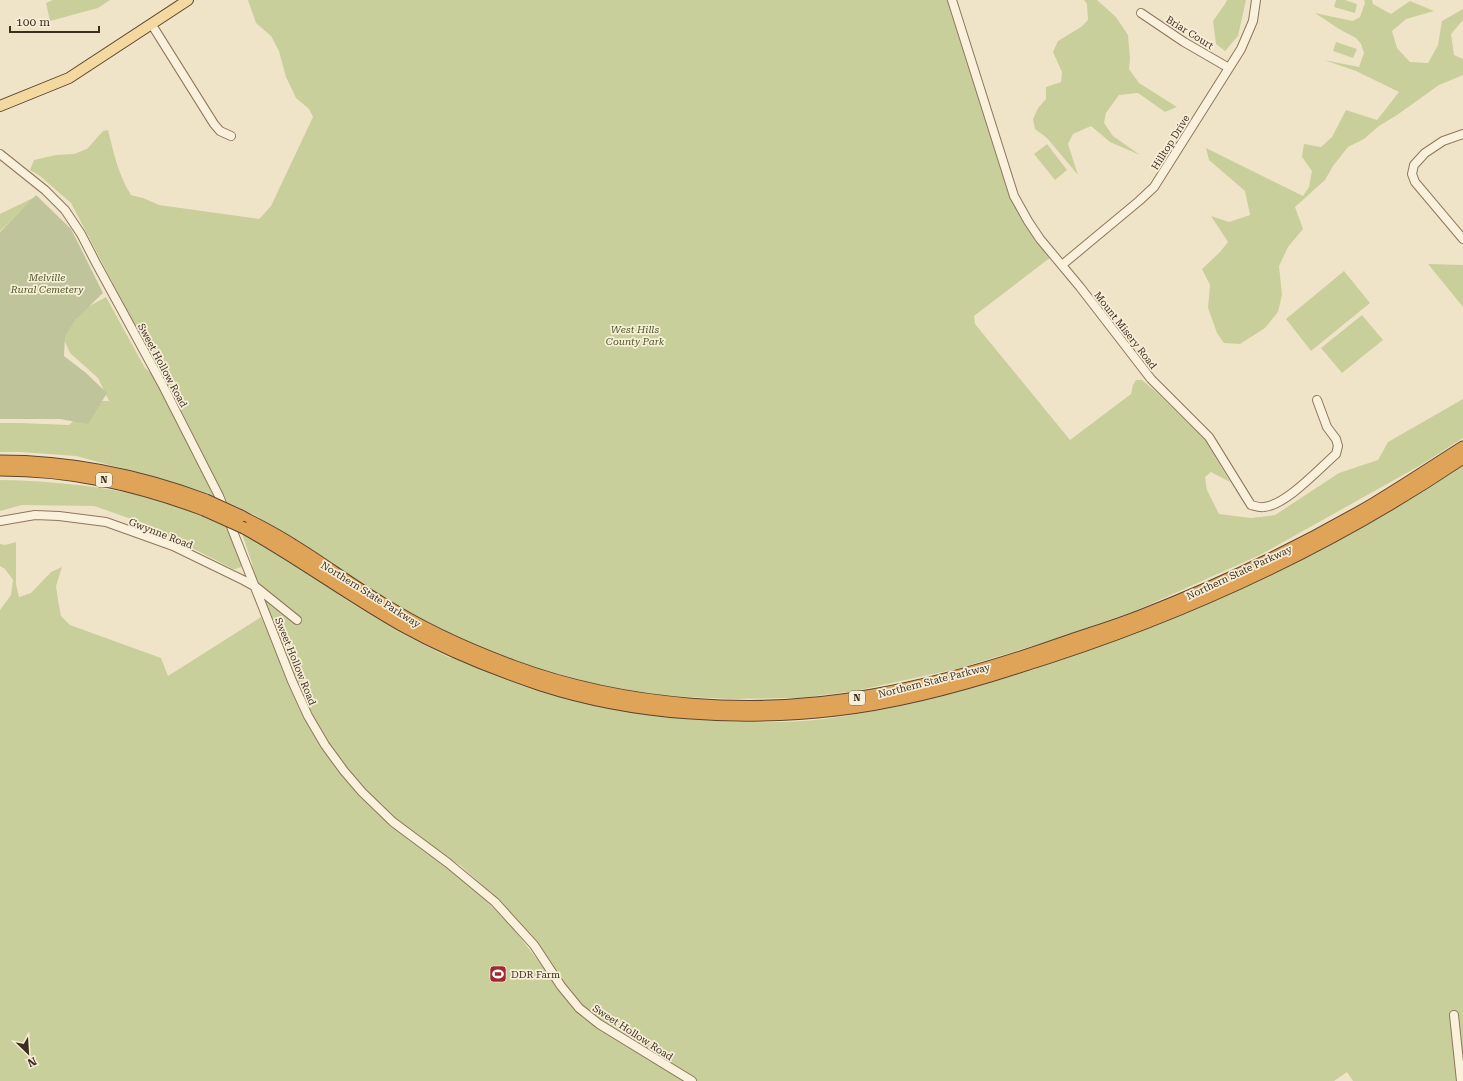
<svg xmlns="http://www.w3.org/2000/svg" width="1463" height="1081" viewBox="0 0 1463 1081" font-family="'Roboto Serif',serif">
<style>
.green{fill:#c9cf9b}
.cemetery{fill:#bfc49a}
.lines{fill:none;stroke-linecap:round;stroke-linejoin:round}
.minor-casing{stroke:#8d765c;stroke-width:10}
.major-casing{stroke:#5b4430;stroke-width:12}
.highway-casing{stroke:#5b4430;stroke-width:13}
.minor{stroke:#faf1dc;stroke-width:8}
.major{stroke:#f3d9a0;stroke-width:10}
.highway{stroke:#e0a458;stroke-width:11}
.highway-bridge-casing{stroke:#5b4430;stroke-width:13;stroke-linecap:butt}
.highway-bridge{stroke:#e0a458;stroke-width:11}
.labels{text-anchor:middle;stroke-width:3.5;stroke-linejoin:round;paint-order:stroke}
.shield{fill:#f7eed8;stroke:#756857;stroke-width:1}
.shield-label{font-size:9px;font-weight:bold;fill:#3d2e20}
.street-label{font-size:10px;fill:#3d2e20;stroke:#f7eed8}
.park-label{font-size:10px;font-style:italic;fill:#4d5a26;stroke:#f7eed8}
.poi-label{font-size:10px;fill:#3d2e20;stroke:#f7eed8;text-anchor:start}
</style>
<rect width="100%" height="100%" fill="#f0e4c8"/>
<!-- green -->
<path class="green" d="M 53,0 L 110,0 L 98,8 L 50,21 L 46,3 Z
M 248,0 L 947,0 L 1016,207 L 1051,257 L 974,316 L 975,324 L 1070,440 L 1131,394 L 1133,385 L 1136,380 L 1142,380 L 1155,391 L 1205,440 L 1230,482 L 1211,472 L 1205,477 L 1207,490 L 1219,514 L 1251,518 L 1275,515 L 1339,473 L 1378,460 L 1388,442 L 1463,399 L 1463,438 L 1421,465 L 1260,555 L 1135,611 L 1046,642 L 956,669 L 855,691 L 800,698 L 731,699 L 667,696 L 598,685 L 534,667 L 465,642 L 422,620 L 343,574 L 255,515 L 228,504 L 165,378 L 137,329 L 71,203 L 40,176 L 30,170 L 34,160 L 56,155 L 74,154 L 87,149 L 103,131 L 108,130 C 114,154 118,174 131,195 L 143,198 L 159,205 L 259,219 L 263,215 L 271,206 L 313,117 L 309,109 L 296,98 L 286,77 L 279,51 L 271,36 L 256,23 Z
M 1084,0 L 1097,0 L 1116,17 L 1128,35 L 1130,58 L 1129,69 L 1139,83 L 1177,107 L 1165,112 L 1138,93 L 1119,95 L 1106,113 L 1104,123 L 1113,136 L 1140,155 L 1110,142 L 1091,126 L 1073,134 L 1068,144 L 1078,175 L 1047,138 L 1035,129 L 1033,119 L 1038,108 L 1046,99 L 1046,87 L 1061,82 L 1062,72 L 1053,52 L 1058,41 L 1081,27 L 1088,20 L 1087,4 Z
M 1227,0 L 1246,0 L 1238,36 L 1225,51 L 1216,44 L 1213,21 L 1225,4 Z
M 1336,0 L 1345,0 L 1357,4 L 1355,13 L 1334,7 Z
M 1364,0 L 1372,0 L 1373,4 L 1391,14 L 1410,1 L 1434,11 L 1406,19 L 1392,31 L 1397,48 L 1410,62 L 1428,63 L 1438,45 L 1442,21 L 1463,9 L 1463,20 L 1451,34 L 1454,55 L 1463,59 L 1463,75 L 1439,85 L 1397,115 L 1379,126 L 1364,139 L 1348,147 L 1333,166 L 1325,180 L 1295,207 L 1303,229 L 1288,247 L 1279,266 L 1282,295 L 1278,312 L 1265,328 L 1240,344 L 1224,343 L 1217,333 L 1208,308 L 1210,285 L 1202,269 L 1220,252 L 1228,242 L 1211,216 L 1229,222 L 1250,215 L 1245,191 L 1209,160 L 1206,148 L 1303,196 L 1309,187 L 1312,171 L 1302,157 L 1304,144 L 1321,147 L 1332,137 L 1346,110 L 1377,120 L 1399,92 L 1356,71 L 1324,60 L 1359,67 L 1364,53 L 1361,44 L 1356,38 L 1339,29 L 1315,13 L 1353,21 L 1360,17 L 1365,3 Z
M 1336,42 L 1357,49 L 1353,58 L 1333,51 Z
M 1047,144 L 1067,170 L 1055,180 L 1034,154 Z
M 35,197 L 3,228 L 0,231 L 0,214 Z
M 1428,264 L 1463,265 L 1463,307 Z
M 1344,271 L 1370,303 L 1311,351 L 1286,319 Z
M 106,297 L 145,368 L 151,373 L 187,440 L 216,498 L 165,480 L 76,456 L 20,452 L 0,452 L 0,423 L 21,423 L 69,425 L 94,401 L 109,401 L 98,378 L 70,353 L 61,333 L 71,316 Z
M 1362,315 L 1383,340 L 1342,373 L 1321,348 Z
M 1463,465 L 1463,1072 L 1458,1081 L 1353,1081 L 1347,1072 L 1334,1081 L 696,1081 L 598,1021 L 578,1002 L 550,963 L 503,904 L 461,866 L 422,841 L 390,817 L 345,770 L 310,715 L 247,560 L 253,566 L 241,531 L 256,538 L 348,601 L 399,632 L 450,658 L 457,658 L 471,665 L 513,680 L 633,709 L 639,714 C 700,720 763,726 824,719 C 896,710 966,689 1036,669 L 1040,665 L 1389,508 Z
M 0,480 C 53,481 109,486 160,501 C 183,507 204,516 226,525 L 241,562 L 241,567 L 236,569 L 233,569 L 143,523 L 94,506 L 22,505 L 0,511 Z
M 16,542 L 16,584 L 19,597 L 31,593 L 51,572 L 62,567 L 56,586 L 58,600 L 61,616 L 70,625 L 161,658 L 168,676 L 261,617 L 307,721 L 324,750 L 376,812 L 409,840 L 457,874 L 494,908 L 515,931 L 573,1005 L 688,1081 L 0,1081 L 0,610 L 11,595 L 13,580 L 5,569 L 0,566 L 0,544 L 5,545 Z"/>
<!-- cemetery -->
<path class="cemetery" d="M 36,195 L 71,229 L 103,293 L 75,320 L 65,336 L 64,356 L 86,373 L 107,393 L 88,424 L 60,419 L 0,419 L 0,232 Z"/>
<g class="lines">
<defs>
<path id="minor" d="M 952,0 L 1014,196 L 1028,221 L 1040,239 L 1080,287 L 1151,379 L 1209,437 L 1251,505 C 1255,506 1260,508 1264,507 C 1286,505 1319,469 1336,454 L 1338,446 L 1336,439 L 1327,427 L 1317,400
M 1141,13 L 1184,42 L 1229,68
M 152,25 L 214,124 L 220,131 L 231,136
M 1463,134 L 1443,141 L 1425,153 L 1414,165 L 1412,174 L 1415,182 L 1463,239
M 0,154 L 45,190 L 65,210 L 81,234 L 96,263 L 162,384 L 219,496 L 292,681 L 308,716 L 325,745 L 344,771 L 362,792 L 393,822 L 448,863 L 495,902 L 534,945 L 561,986 L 579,1008 L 599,1024 L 692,1081
M 1062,265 L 1139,201 L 1154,187 L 1241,49 L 1253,21 L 1256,0
M 0,521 L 35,515 L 59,516 L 106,522 L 173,546 L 243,580 L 256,587 L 297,620
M 1454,1015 L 1461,1081"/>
<path id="major" d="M 0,106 L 69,78 L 188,0"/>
<path id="highway" d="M 0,461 C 71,461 139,475 206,500
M 0,470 C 72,470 137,485 204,510
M 241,516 C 258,525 276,534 293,545 C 323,563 351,585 382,603 C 423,629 467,649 513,666 C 624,707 757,717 873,695 C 941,683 1006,663 1071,640 C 1094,632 1117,625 1140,616 C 1220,585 1299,547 1373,504 C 1403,486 1433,466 1463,447
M 244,528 C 298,558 348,595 401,625 C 446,650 493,669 541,685 C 634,715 739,721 836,710 C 897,703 957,687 1016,668 C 1172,620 1327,550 1463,458"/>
</defs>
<!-- minor casing -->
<use href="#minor" class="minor-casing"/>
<!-- major casing -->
<use href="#major" class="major-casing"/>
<!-- highway casing -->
<use href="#highway" class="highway-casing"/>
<!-- minor -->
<use href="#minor" class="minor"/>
<!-- major -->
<use href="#major" class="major"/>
<!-- highway -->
<use href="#highway" class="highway"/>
<defs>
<path id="highway-bridge" d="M 206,500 L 241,516
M 204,510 L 244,528"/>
</defs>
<!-- highway-bridge casing -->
<use href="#highway-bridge" class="highway-bridge-casing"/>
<!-- highway-bridge -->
<use href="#highway-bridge" class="highway-bridge"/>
</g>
<!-- icons -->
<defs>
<symbol id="stadium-square" viewBox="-11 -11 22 22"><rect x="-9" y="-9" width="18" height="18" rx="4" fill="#9e2a2b" stroke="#f7eed8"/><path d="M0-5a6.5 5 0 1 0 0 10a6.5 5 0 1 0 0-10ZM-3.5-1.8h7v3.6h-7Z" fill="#fff"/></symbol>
</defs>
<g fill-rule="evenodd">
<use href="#stadium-square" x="488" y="964" width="20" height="20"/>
</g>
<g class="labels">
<!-- shield labels -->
<g class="shield">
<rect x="96" y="473" width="16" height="14" rx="3"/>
<rect x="849" y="691" width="16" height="14" rx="3"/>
</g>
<g class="shield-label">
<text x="104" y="483">N</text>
<text x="857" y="701">N</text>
</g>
<!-- street labels -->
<g class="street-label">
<text transform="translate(1190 32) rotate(32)" y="4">Briar Court</text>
<text transform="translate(1170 142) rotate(-58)" y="4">Hilltop Drive</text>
<text transform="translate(1126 330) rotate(52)" y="4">Mount Misery Road</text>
<text transform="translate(163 365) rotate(62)" y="4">Sweet Hollow Road</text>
<text transform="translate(161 533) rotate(21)" y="4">Gwynne Road</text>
<text transform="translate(1239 572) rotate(-25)" y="4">Northern State Parkway</text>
<text transform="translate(371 594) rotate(32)" y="4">Northern State Parkway</text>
<text transform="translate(296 661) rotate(68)" y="4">Sweet Hollow Road</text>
<text transform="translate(934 680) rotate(-14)" y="4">Northern State Parkway</text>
<text transform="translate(633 1032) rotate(33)" y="4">Sweet Hollow Road</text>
</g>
<!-- park labels -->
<g class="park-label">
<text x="47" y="281">Melville<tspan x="47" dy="12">Rural Cemetery</tspan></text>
<text x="635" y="333">West Hills<tspan x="635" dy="12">County Park</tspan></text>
</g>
<!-- poi labels -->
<g class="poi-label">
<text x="511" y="978">DDR Farm</text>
</g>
</g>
<!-- north arrow -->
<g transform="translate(28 1053) rotate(155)" stroke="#f7eed8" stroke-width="3" paint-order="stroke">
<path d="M0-3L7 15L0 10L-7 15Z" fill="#3d2e20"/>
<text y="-6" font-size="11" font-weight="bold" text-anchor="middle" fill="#3d2e20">N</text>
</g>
<!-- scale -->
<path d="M10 26v6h89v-6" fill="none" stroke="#3d2e20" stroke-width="2"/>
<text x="16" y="26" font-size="12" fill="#3d2e20" stroke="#f7eed8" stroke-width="3" paint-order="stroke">100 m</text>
</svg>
